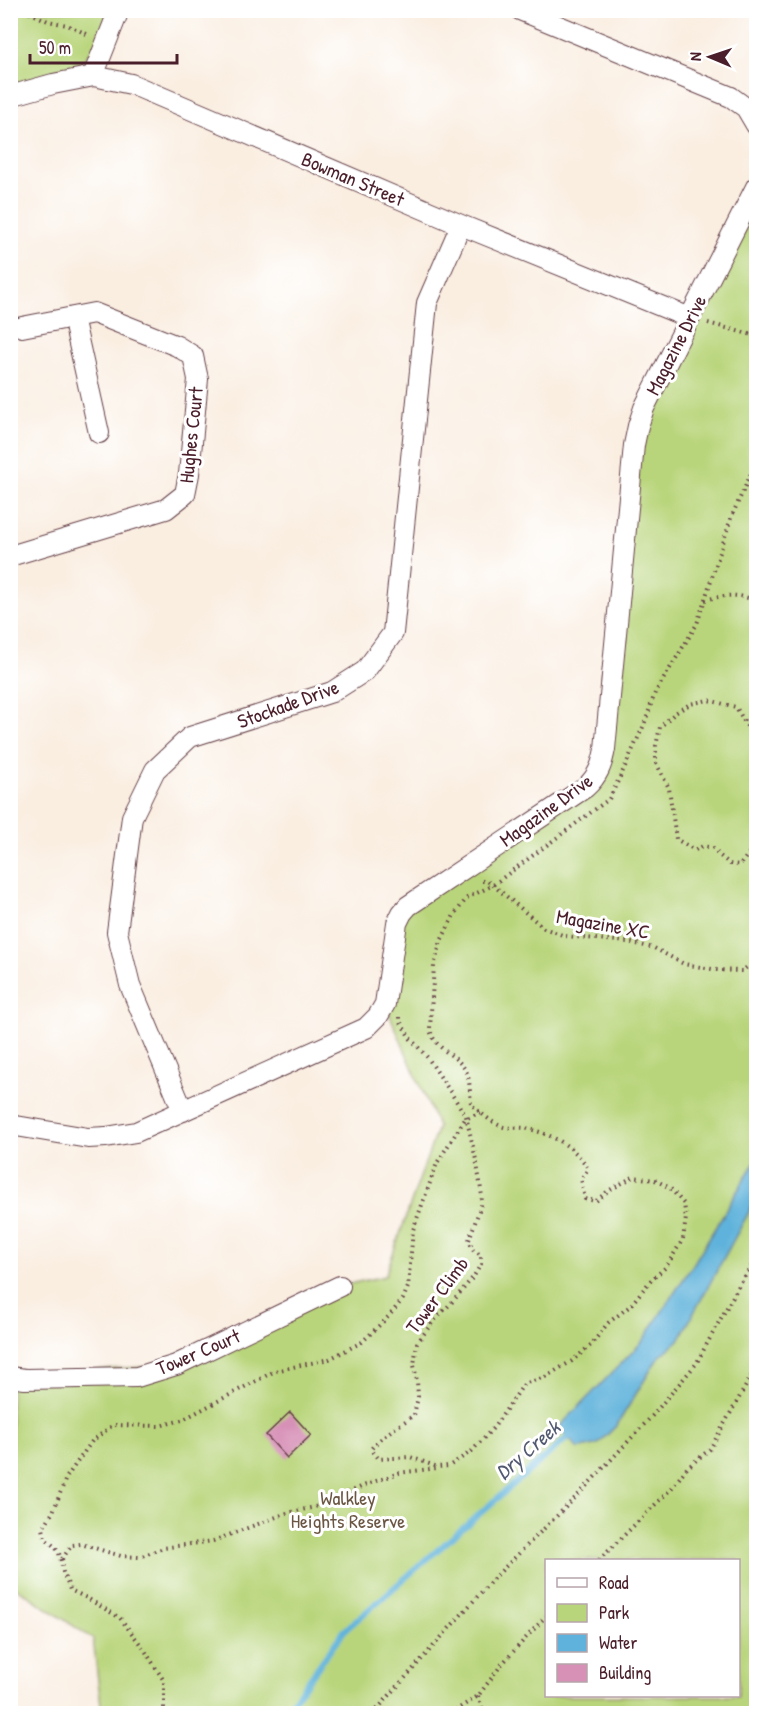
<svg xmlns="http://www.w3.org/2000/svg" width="767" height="1724" viewBox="0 0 767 1724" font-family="'Patrick Hand',sans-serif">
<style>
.green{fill:#b9d57c;stroke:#827a54;stroke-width:1.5;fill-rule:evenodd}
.water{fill:#5fb2db;stroke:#546883;stroke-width:1.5}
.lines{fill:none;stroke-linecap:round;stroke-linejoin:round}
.stream{stroke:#5fb2db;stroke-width:6}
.building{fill:#d791b7}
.minor-casing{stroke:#643e46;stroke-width:22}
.path{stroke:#643e46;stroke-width:4;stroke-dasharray:1.5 4.5;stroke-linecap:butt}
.minor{stroke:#fff;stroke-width:20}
.labels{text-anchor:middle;stroke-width:6;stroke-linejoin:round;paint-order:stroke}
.street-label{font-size:20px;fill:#4a1f2b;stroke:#fff}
.park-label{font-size:20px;fill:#6b5643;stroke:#fff}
.water-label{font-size:21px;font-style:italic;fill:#525a71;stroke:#fff}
</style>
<rect width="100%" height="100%" fill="#fff"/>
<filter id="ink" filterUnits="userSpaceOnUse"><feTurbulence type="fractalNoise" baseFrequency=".0167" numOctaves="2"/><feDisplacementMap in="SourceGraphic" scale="12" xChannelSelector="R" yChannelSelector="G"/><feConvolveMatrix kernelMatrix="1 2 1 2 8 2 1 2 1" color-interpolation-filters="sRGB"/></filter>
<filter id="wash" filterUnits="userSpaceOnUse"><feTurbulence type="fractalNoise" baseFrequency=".008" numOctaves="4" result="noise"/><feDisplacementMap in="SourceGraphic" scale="24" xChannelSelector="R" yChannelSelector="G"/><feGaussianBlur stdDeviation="1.35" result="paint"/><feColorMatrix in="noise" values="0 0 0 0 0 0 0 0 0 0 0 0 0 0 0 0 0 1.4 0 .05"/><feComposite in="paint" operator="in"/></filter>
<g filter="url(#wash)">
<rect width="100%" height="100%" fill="#faeee1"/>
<!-- green -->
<path class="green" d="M 11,11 L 109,11 L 95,47 L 80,64 L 11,85 Z
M 756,178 L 756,1713 L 102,1713 L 93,1639 L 11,1584 L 11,1375 L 176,1365 L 340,1286 L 385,1276 L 438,1127 L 385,1004 L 402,913 L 596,776 L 638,426 ZM 546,1560 L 738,1560 L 738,1696 L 546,1696 Z"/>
<!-- water -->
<path class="water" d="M 756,1160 L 756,1199 L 679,1340 L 658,1358 L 617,1425 L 598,1444 L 578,1449 L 559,1427 L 642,1342 L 694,1263 Z"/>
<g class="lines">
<!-- stream -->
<path class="stream" d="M 284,1714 L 344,1631 L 573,1433"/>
</g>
<g id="blocks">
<!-- building -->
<path class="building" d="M 290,1412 L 311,1435 L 287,1458 L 266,1435 Z"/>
</g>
</g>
<g filter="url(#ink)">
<use href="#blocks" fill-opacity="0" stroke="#643e46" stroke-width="1.5"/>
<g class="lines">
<defs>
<path id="minor" d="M 520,10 L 731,97 L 746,108 L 756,125
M 93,76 L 119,10
M 10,96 L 53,84 L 94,76 L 131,84 L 461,225 L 690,318
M 73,317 L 99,433
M 10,556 L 166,509 L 185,494 L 189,474 L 198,379 L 193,356 L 177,346 L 94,313 L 22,327
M 183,1111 L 130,985 L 117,932 L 132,817 L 155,770 L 190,737 L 332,692 L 365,671 L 393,633 L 427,303 L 461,225
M 10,1125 L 88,1138 L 106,1137 L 136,1132 L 366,1028 L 378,1016 L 385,1004 L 397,923 L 402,913 L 408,906 L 586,787 C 598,776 602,765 605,749 L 634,445 L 638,426 L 644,408 L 756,187
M 10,1377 L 25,1379 L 137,1377 L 176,1365 L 340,1286"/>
</defs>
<!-- minor casing -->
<use href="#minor" class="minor-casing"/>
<!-- path -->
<path class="path" d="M 24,10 L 48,21 L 67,25 L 89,35
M 708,323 L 756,336
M 705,600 C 724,595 738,593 756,601
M 756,742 L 736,707 L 708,700 L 690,704 L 675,713 L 660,727 L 656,746 L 656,763 L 669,788 L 676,839 L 695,850 L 703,846 L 713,848 L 720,856 L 730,864 L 740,865 L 756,844
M 482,881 L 487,881 L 493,885 L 544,928 L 565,936 L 628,942 L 654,948 L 684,964 L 717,970 L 742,971 L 756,960
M 400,1017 L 400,1021 L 410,1038 L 428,1058 L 466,1116 L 477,1164 L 482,1196 L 481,1205 L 469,1240 L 473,1250 L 481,1255 L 481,1264 L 474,1276 L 454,1300 L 432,1323 L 417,1343 L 414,1365 L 417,1381 L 418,1397 L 414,1415 C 399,1426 382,1435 371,1449 L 379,1459 L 410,1457 L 438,1467 L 449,1466 L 472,1451 L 494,1427 L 524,1384 L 545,1377 L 572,1361 L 591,1345 L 608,1323 L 630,1306 L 651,1280 L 666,1267 L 683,1239 L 686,1218 L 684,1204 L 670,1188 L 655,1180 L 633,1177 L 608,1191 L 596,1201 L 585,1199 L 581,1179 L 588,1169 C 577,1147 548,1132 524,1128 C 517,1127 507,1129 501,1126 C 492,1123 478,1111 471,1104 C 470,1096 470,1077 466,1071 C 456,1053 433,1050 430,1028 L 434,966 L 441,941 L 454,915 L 467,898 L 493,885 L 609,799 L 622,773 L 644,725 L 655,693 L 697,624 L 731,518 L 756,462
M 62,1559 L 72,1545 L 81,1544 L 121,1556 L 139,1557 L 163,1548 L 213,1541 L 287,1513 L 315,1507 L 368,1484 L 399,1473 L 437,1468
M 599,1560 L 671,1489 L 687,1468 L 710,1449 L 756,1368
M 478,1696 L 484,1714
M 164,1714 L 164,1681 L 144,1649 L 120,1618 L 87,1598 L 70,1590 C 68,1584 65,1578 63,1572 C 59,1554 62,1551 45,1539 L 43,1528 L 53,1512 L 66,1478 L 92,1441 L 113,1425 L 159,1426 L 182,1420 L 275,1371 L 329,1359 L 362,1342 L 389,1316 L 403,1299 L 408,1287 L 413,1230 L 437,1163 L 465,1119 L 481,1112
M 373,1714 L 493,1579 L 578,1495 L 652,1416 L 696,1364 L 738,1287 L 756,1259
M 450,1714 L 478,1696 L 502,1664 L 546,1616"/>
<!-- minor -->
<use href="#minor" class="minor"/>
</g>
</g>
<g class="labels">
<!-- street labels -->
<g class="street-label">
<text transform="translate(353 179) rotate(23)" y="7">Bowman Street</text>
<text transform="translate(676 345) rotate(-63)" y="7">Magazine Drive</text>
<text transform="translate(191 435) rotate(-84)" y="7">Hughes Court</text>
<text transform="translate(288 704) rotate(-20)" y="7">Stockade Drive</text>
<text transform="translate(546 810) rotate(-36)" y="7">Magazine Drive</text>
<text transform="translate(603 924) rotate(10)" y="7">Magazine XC</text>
<text transform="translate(437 1295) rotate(-53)" y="7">Tower Climb</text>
<text transform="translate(198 1352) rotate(-23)" y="7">Tower Court</text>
</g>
<!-- park labels -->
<g class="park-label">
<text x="348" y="1505">Walkley<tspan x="348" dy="23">Heights Reserve</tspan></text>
</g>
<!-- water labels -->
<g class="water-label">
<text transform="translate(528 1450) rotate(-41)" y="7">Dry Creek</text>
</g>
</g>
<!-- margin -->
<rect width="767" height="1724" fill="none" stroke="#fff" stroke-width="36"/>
<!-- legend -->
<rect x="545" y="1559" width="195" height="138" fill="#ffffff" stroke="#b7a5aa" stroke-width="1.5"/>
<rect x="557" y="1578" width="30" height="9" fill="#ffffff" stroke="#b7a5aa" stroke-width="1.5"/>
<text x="599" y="1589" font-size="18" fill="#4a1f2b">Road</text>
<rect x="557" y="1604" width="30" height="18" fill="#b9d57c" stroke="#b7a5aa" stroke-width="1.5"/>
<text x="599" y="1619" font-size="18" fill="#4a1f2b">Park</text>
<rect x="557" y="1634" width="30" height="18" fill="#5fb2db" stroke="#b7a5aa" stroke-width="1.5"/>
<text x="599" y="1649" font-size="18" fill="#4a1f2b">Water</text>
<rect x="557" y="1664" width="30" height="18" fill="#d791b7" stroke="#b7a5aa" stroke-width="1.5"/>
<text x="599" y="1679" font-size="18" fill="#4a1f2b">Building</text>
<!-- north arrow -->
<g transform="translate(710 57) rotate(272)" stroke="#ffffff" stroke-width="4.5" paint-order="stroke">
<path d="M0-4.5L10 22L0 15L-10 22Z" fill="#4a1f2b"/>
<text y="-9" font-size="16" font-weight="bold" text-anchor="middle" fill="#4a1f2b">N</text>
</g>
<!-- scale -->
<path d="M30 54v9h147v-9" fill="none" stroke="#4a1f2b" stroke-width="3"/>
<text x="39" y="54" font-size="18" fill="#4a1f2b" stroke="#ffffff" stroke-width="4.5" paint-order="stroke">50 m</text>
</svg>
